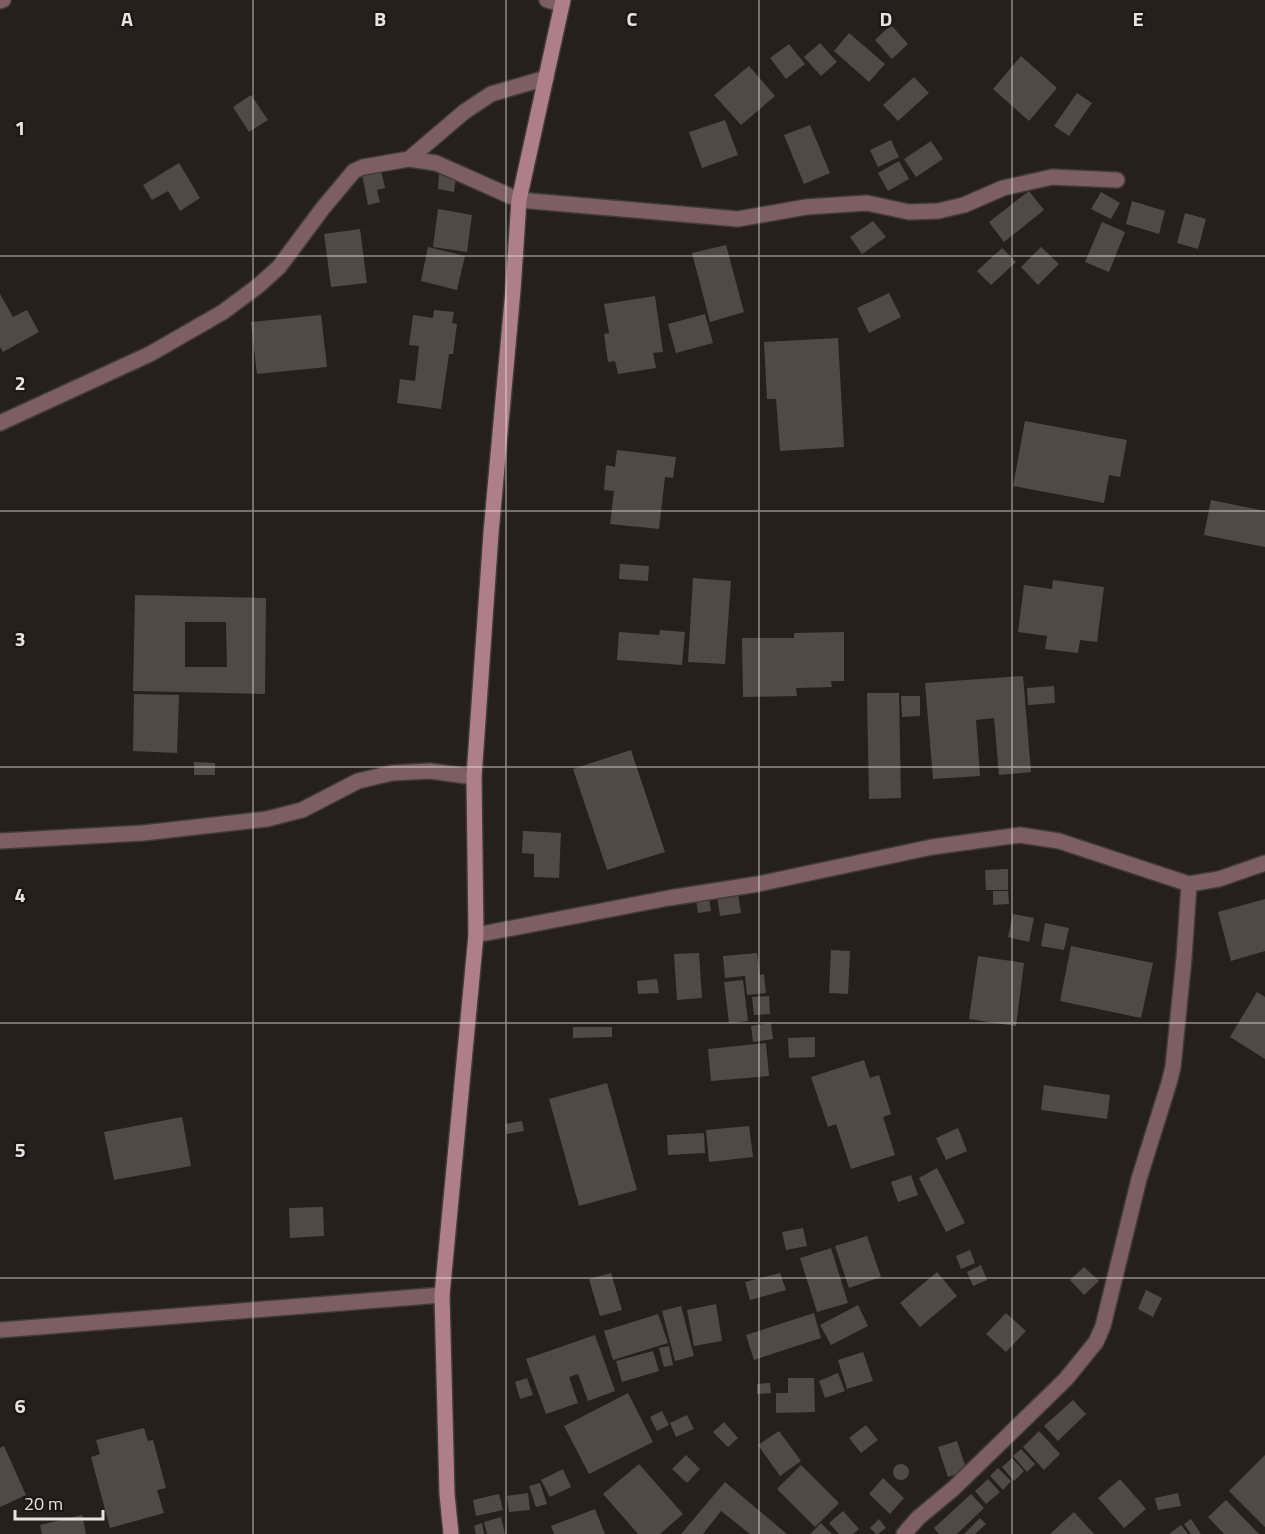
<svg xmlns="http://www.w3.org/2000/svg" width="1265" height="1534" viewBox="0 0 1265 1534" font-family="'Titillium Web',sans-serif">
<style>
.building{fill:#504a46;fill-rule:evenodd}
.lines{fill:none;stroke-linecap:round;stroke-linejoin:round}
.street-casing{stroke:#413b38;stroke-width:18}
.secondary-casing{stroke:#413b38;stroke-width:18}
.street{stroke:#7c5e63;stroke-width:15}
.secondary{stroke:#af7f89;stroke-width:15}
.grid{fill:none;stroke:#e7e3e1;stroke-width:1.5;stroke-opacity:0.55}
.grid-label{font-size:20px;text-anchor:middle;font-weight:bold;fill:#e7e3e1;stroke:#1c1714;stroke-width:4.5;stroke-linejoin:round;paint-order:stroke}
</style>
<rect width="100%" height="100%" fill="#26201d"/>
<!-- building -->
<path class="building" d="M 891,25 L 908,44 L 892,59 L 875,40 Z
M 849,33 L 885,64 L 869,82 L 834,51 Z
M 820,43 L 837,62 L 821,76 L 804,57 Z
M 789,44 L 805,64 L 786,79 L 770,58 Z
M 1021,56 L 1057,88 L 1029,121 L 993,89 Z
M 749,66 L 775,96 L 741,125 L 714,95 Z
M 914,77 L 929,93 L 898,121 L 883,105 Z
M 1077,93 L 1092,103 L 1069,136 L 1054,126 Z
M 251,95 L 268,120 L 249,132 L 233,107 Z
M 725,120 L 738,155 L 702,168 L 689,132 Z
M 810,125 L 830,173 L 804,184 L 784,135 Z
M 891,140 L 899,157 L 878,167 L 870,150 Z
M 931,141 L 943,159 L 916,177 L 904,159 Z
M 899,161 L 909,179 L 888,191 L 878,173 Z
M 179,163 L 200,198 L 180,211 L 168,191 L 152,200 L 143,185 Z
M 381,170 L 385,188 L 377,190 L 380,202 L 368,205 L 362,174 Z
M 439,174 L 456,177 L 454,192 L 438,189 Z
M 1029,191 L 1044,210 L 1004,242 L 989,222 Z
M 1101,192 L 1120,203 L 1111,219 L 1091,209 Z
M 1132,201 L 1165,211 L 1159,234 L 1126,224 Z
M 438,209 L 472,215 L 467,252 L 433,247 Z
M 1185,213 L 1206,219 L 1198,249 L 1177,243 Z
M 873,221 L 886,237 L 862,254 L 850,237 Z
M 1102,222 L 1125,232 L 1109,272 L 1085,262 Z
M 360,229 L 367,283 L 331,287 L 324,234 Z
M 726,245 L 744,312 L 710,322 L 692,253 Z
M 428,247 L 465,256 L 457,290 L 421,281 Z
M 1041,247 L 1059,264 L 1038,285 L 1021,267 Z
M 1002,248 L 1016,262 L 991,285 L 977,271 Z
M 889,293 L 901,317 L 869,333 L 857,308 Z
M 0,294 L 13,317 L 27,310 L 39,332 L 3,352 L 0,347 Z
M 655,296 L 663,352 L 653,353 L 656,368 L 618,374 L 615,361 L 608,362 L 604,334 L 609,333 L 604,304 Z
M 434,310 L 454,312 L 452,323 L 457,324 L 453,354 L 449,354 L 441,409 L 397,403 L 400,379 L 415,381 L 419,346 L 409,345 L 413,315 L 433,318 Z
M 705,314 L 713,343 L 676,353 L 668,324 Z
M 321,315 L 327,367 L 257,374 L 251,322 Z
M 838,338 L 844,447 L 780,451 L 776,399 L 767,399 L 764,342 Z
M 1025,421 L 1127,440 L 1120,477 L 1109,475 L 1104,503 L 1013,486 Z
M 617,450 L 676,457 L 673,478 L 665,477 L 659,529 L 610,524 L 614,491 L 604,490 L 606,465 L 615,467 Z
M 1211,500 L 1265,511 L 1265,547 L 1204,535 Z
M 620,564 L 649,566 L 648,581 L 619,579 Z
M 693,578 L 731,581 L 725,664 L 688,662 Z
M 1053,580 L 1104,587 L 1097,642 L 1080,640 L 1078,653 L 1045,649 L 1047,636 L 1018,632 L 1024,585 L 1052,589 Z
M 135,595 L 266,598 L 265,694 L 133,691 ZM 185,622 L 226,622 L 227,667 L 185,667 Z
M 660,630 L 685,632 L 682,665 L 617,660 L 619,632 L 659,635 Z
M 844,632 L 844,681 L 831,681 L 832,687 L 796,688 L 797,696 L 743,697 L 742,638 L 794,638 L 794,633 Z
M 1023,676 L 1031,772 L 999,775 L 994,718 L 976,720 L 980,776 L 933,779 L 925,683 Z
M 1054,686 L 1055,703 L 1028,705 L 1027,688 Z
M 867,693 L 899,693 L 901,798 L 869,799 Z
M 134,694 L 179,695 L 177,753 L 133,751 Z
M 901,696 L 920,696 L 920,716 L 902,717 Z
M 631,750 L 665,852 L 607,870 L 573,769 Z
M 194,762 L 215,763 L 215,775 L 194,775 Z
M 523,831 L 561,833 L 559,878 L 534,877 L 534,854 L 522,853 Z
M 1008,869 L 1008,890 L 986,890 L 985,870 Z
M 993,891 L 1008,891 L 1009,904 L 993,905 Z
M 738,893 L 741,913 L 720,916 L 717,896 Z
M 709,897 L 711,911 L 698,913 L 696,899 Z
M 1265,899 L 1265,951 L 1231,961 L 1218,912 Z
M 1013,914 L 1034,918 L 1029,942 L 1008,937 Z
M 1045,923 L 1069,928 L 1064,950 L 1041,946 Z
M 1071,946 L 1153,963 L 1141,1018 L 1060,1001 Z
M 831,950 L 850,951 L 848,994 L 829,993 Z
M 699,953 L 702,998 L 677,1000 L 674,954 Z
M 757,953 L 760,975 L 764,974 L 766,993 L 747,995 L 745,976 L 725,978 L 723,956 Z
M 978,956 L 1024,963 L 1016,1026 L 969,1019 Z
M 657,979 L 659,993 L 638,994 L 637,981 Z
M 743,980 L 748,1021 L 729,1023 L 724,982 Z
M 1257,992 L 1265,997 L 1265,1059 L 1230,1037 Z
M 769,996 L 770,1014 L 754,1015 L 752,997 Z
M 771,1023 L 773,1039 L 753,1042 L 751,1026 Z
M 573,1027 L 612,1027 L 612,1037 L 573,1038 Z
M 815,1037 L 815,1057 L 789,1058 L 788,1038 Z
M 766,1043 L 769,1076 L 711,1081 L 708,1049 Z
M 864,1060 L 870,1078 L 879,1075 L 891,1114 L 883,1117 L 895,1155 L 851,1169 L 836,1124 L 828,1127 L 811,1077 Z
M 607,1083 L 637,1190 L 579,1206 L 549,1099 Z
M 1044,1085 L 1110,1095 L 1107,1119 L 1041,1110 Z
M 182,1117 L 191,1166 L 114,1180 L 104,1132 Z
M 522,1121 L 524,1131 L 507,1134 L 505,1124 Z
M 749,1126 L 753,1157 L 709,1162 L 706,1130 Z
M 958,1128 L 967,1151 L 946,1160 L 936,1138 Z
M 704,1133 L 705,1153 L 668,1155 L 667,1135 Z
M 937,1168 L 965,1223 L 946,1232 L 919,1178 Z
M 911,1175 L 918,1195 L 898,1202 L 891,1182 Z
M 323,1207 L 324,1236 L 290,1238 L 289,1208 Z
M 803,1228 L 807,1246 L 786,1250 L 782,1232 Z
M 867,1236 L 881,1277 L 849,1288 L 835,1246 Z
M 831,1248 L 848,1303 L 817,1312 L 800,1258 Z
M 970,1250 L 975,1263 L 961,1269 L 956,1256 Z
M 981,1265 L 987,1280 L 973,1286 L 967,1272 Z
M 1084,1267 L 1099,1281 L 1084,1295 L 1070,1280 Z
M 937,1272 L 957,1296 L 920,1327 L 900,1303 Z
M 611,1273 L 622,1310 L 600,1316 L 589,1279 Z
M 780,1273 L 786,1290 L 750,1300 L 745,1282 Z
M 1146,1290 L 1162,1298 L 1153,1317 L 1138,1309 Z
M 716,1304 L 722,1341 L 694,1346 L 687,1310 Z
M 858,1305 L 868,1326 L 831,1345 L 820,1325 Z
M 681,1306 L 694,1356 L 675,1361 L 662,1311 Z
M 814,1313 L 821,1338 L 754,1360 L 746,1335 Z
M 1006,1313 L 1026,1331 L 1006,1352 L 986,1334 Z
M 658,1314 L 668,1343 L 613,1360 L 604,1331 Z
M 595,1335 L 615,1391 L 588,1401 L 578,1374 L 569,1377 L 578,1403 L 546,1414 L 526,1359 Z
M 669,1346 L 673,1365 L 664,1367 L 659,1348 Z
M 653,1351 L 659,1371 L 622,1382 L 616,1361 Z
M 863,1352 L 873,1381 L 847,1389 L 838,1360 Z
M 838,1373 L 845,1391 L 825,1398 L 819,1381 Z
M 527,1378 L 533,1395 L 520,1399 L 515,1382 Z
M 788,1378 L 814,1378 L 815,1412 L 776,1413 L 776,1393 L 788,1393 Z
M 770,1383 L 771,1393 L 757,1394 L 757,1384 Z
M 628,1393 L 653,1442 L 589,1474 L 564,1426 Z
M 1073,1400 L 1086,1414 L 1058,1441 L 1044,1426 Z
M 662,1411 L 669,1425 L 657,1431 L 650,1417 Z
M 687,1415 L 694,1429 L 676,1437 L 670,1423 Z
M 724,1422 L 738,1438 L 728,1447 L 713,1432 Z
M 866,1425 L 878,1440 L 861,1453 L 849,1438 Z
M 144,1428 L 148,1441 L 153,1440 L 166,1488 L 157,1490 L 164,1513 L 110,1528 L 91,1457 L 100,1454 L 96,1440 Z
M 779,1431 L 801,1461 L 780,1476 L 758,1445 Z
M 1039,1431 L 1060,1454 L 1044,1470 L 1023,1447 Z
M 957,1441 L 967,1471 L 948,1477 L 938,1447 Z
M 4,1446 L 26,1495 L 0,1507 L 0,1448 Z
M 1021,1449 L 1035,1464 L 1027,1472 L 1013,1456 Z
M 686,1455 L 700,1469 L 687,1483 L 672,1469 Z
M 1265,1455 L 1265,1527 L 1229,1491 Z
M 1012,1458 L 1024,1471 L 1014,1481 L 1002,1467 Z
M 639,1464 L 683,1514 L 660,1534 L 638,1534 L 603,1494 Z
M893 1472a8 8 0 1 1 16 0a8 8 0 1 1-16 0Z
M 801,1465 L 839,1503 L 815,1527 L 777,1489 Z
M 998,1468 L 1011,1481 L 1003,1490 L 990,1476 Z
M 563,1469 L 571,1487 L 550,1497 L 541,1480 Z
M 883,1478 L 904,1498 L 890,1514 L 869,1494 Z
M 988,1479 L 1000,1492 L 986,1504 L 975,1491 Z
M 1120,1479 L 1146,1509 L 1124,1528 L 1098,1498 Z
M 725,1482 L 787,1534 L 750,1534 L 721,1511 L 703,1534 L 681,1534 Z
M 540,1483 L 547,1504 L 536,1507 L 529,1486 Z
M 528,1493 L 530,1510 L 509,1512 L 507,1496 Z
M 1178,1493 L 1181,1506 L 1158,1510 L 1155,1498 Z
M 499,1494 L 503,1510 L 476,1516 L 473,1500 Z
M 971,1494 L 984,1508 L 957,1534 L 939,1534 L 934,1528 Z
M 1226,1500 L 1259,1534 L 1224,1534 L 1208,1517 Z
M 595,1509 L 605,1534 L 554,1534 L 551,1526 Z
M 843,1511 L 859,1529 L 853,1534 L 839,1534 L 829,1523 Z
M 1074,1512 L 1094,1534 L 1050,1534 Z
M 82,1515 L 86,1534 L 42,1534 L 40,1525 Z
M 501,1517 L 505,1534 L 487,1534 L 484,1522 Z
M 980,1518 L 986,1524 L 975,1534 L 964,1534 Z
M 879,1519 L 886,1528 L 878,1534 L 876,1534 L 870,1528 Z
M 1191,1519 L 1201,1534 L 1191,1534 L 1184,1524 Z
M 482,1523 L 484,1534 L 476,1534 L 474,1526 Z
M 821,1523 L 832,1534 L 810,1534 Z
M 1181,1525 L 1188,1534 L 1169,1534 Z"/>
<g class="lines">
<defs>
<path id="street" d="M 547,0 L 562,4
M 0,1 L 3,0
M 409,159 L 464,112 L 491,94 L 546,78
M 0,423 L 150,354 L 223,312 L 258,286 L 279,267 L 323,208 L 354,171 L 363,167 L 409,159 L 436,163 L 519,200 L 738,219 L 806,207 L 867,203 L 909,212 L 938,211 L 964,205 L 1003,188 L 1052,177 L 1117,180
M 0,841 L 143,833 L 267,819 L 302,810 L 358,781 L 392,773 L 430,771 L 474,777
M 476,935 L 669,898 L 758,884 L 932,847 L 1020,835 L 1059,841 L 1189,884 L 1219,879 L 1265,863
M 0,1330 L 442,1295
M 904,1534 L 918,1518 L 954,1488 L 1066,1379 L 1096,1342 L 1103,1326 L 1139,1179 L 1169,1083 L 1173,1067 L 1184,958 L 1189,884"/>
<path id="secondary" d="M 451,1534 L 447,1494 L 442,1295 L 476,935 L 474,777 L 491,533 L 513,290 L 519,200 L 563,0"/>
</defs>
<!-- street casing -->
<use href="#street" class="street-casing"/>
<!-- secondary casing -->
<use href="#secondary" class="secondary-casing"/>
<!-- street -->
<use href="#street" class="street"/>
<!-- secondary -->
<use href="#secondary" class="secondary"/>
</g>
<!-- grid -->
<path class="grid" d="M 253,0 L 253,1534M 506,0 L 506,1534M 759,0 L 759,1534M 1012,0 L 1012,1534M 0,256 L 1265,256M 0,511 L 1265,511M 0,767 L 1265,767M 0,1023 L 1265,1023M 0,1278 L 1265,1278"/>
<g class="grid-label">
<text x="127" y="26">A</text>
<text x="380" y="26">B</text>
<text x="632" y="26">C</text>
<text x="886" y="26">D</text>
<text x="1138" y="26">E</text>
<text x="20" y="135">1</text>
<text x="20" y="390">2</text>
<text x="20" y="646">3</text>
<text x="20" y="902">4</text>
<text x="20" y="1157">5</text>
<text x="20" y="1413">6</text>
</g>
<!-- scale -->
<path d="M15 1510v9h88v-9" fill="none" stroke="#e7e3e1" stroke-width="3"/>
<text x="24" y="1510" font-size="18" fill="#e7e3e1" stroke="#1c1714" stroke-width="4.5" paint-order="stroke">20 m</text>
</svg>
